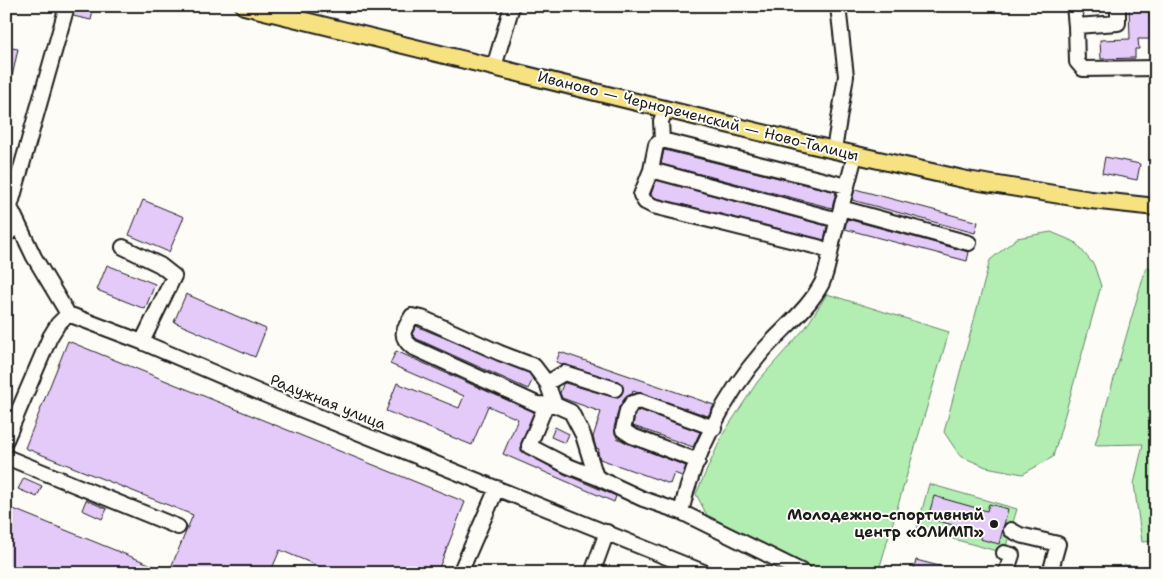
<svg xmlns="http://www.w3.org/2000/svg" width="1162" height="579" viewBox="0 0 1162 579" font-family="'Shantell Sans',sans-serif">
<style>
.green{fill:#b2edb2;stroke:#678467}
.water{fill:#90d8f2;stroke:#628d9c}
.building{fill:#e4caf9;stroke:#1c1c1c}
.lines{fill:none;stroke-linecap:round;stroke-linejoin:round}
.minor-casing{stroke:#1c1c1c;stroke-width:18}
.major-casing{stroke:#1c1c1c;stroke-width:20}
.minor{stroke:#fdfcf7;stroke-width:14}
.major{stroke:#f7e281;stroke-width:16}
.poi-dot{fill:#1c1c1c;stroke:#fdfcf7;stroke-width:2}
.labels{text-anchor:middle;stroke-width:4;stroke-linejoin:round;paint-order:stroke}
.street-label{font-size:15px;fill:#1c1c1c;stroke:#fdfcf7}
.poi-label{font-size:15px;font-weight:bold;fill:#1c1c1c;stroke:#fdfcf7;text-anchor:end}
</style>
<rect width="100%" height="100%" fill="#fdfcf7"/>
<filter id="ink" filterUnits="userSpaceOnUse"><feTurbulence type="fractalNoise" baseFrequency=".02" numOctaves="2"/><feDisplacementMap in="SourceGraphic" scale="10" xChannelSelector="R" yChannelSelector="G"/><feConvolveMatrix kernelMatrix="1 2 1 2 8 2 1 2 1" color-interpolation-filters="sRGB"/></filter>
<g filter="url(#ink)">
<!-- green -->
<path class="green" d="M 1051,232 L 1075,242 L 1094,265 L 1101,286 L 1053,457 L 1023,474 L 986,467 L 960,456 L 944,432 L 990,260 L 1017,238 Z
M 1146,267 L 1156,269 L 1156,541 L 1142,542 L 1134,484 L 1143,444 L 1095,445 Z
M 827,294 L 949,332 L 878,573 L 825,573 L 802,564 L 710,521 L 696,494 L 723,434 L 758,381 L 806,327 Z
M 929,484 L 1017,509 L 1004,553 L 917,529 Z"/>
<!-- water -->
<path class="water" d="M 1125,565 L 1156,568 L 1156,573 L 1090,573 Z"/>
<!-- building -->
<path class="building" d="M 76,6 L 94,6 L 91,20 L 73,16 Z
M 1129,6 L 1149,6 L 1150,39 L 1138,39 L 1139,49 L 1135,49 L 1135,58 L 1101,59 L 1100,40 L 1130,39 Z
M 6,47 L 18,49 L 10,86 L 6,85 Z
M 664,150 L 836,192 L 832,208 L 661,164 Z
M 1105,157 L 1140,164 L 1137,180 L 1102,173 Z
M 656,180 L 827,226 L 824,240 L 656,198 L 651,194 Z
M 855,189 L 978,222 L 975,233 L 852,200 Z
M 143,200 L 184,217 L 169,252 L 129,235 Z
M 847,219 L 969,252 L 967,261 L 845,229 Z
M 107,265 L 155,284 L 145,309 L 97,290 Z
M 186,294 L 266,329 L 255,357 L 174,322 Z
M 416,326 L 529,373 L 533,379 L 528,389 L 417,339 L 412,334 Z
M 68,341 L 465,502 L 437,573 L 335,573 L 280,550 L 270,573 L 6,573 L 6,506 L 169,572 L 193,515 L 25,448 Z
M 396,351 L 534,412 L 521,443 L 521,451 L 564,474 L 616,496 L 614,502 L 503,454 L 518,419 L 488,406 L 472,445 L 386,411 L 397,383 L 459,408 L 464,396 L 390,364 Z
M 560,352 L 714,405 L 708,416 L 633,391 L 632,394 L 625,398 L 619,407 L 614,428 L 617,438 L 629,444 L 686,466 L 682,476 L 674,473 L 670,484 L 600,459 L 598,453 L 599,449 L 596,448 L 593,437 L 601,412 L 562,398 L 560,393 L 563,384 L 565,383 L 616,398 L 621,395 L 623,387 L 618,381 L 556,362 Z
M 640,410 L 700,432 L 693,447 L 633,426 L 635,414 Z
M 555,427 L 569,434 L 565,443 L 551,437 Z
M 24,478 L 42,486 L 37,497 L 18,489 Z
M 934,496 L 987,511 L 989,504 L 1008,509 L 999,544 L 980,539 L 981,533 L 928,518 Z
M 86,500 L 107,509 L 102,519 L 82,510 Z
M 916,560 L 955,570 L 954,573 L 913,573 Z"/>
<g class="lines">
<defs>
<path id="minor" d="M 67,6 L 10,207 L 34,257 L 68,314
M 1074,6 L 1076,26
M 1118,6 L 1118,23 L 1076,26 L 1077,62 L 1083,69 L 1156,68
M 494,67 L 512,6
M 666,109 L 661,121 L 662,140 L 847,186
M 662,140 L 656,145 L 651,170 L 838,220
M 834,150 L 846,76 L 838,6
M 651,170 L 641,195 L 645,202 L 653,206 L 818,247 L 830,252
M 841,208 L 969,243
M 6,235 L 18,225
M 123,247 L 160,265 L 174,276 L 142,342
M 547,383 L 534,366 L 500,353 L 422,318 L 412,316 C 404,330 398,335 412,347 L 537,404 L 555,405
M 615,389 L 564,373 L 547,383 L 555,405 L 571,412 L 583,435 L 596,477 L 643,499 L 681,512
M 546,405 L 529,446 L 568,466 L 596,477
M 6,440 L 50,337 L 58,324 L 68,314 L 142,342 L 268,396 L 706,573
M 6,457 L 178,527
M 698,461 L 632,436 L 623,430 L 627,411 L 632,403 L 640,401 L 714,428
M 1011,530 L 1020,535 L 1058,544 L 1050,573
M 1004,553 L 1012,555 L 1006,573
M 460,573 L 497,488
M 592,573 L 607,532
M 805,573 L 681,512 C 693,457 726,393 763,351 C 783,328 808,310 822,283 C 828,270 830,253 833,239 C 840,211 848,183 855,155"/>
<path id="major" d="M 244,6 L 808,144 L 967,180 L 1091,200 L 1156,207"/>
</defs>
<!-- minor casing -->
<use href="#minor" class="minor-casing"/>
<!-- major casing -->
<use href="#major" class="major-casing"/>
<!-- minor -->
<use href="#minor" class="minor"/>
<!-- major -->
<use href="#major" class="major"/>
</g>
</g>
<!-- markers -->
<circle class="poi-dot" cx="994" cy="524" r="5"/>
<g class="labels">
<!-- street labels -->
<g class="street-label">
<text transform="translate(698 116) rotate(14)" y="5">Иваново — Чернореченский — Ново-Талицы</text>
<text transform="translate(328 402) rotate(22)" y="5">Радужная улица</text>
</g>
<!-- poi labels -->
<g class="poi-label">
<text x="984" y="520">Молодежно-спортивный<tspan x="984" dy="17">центр «ОЛИМП»</tspan></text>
</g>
</g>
<!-- margin -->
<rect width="1162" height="579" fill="none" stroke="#fdfcf7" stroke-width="25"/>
<rect x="12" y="12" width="1137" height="554" fill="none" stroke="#1c1c1c" stroke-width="2" filter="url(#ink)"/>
</svg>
